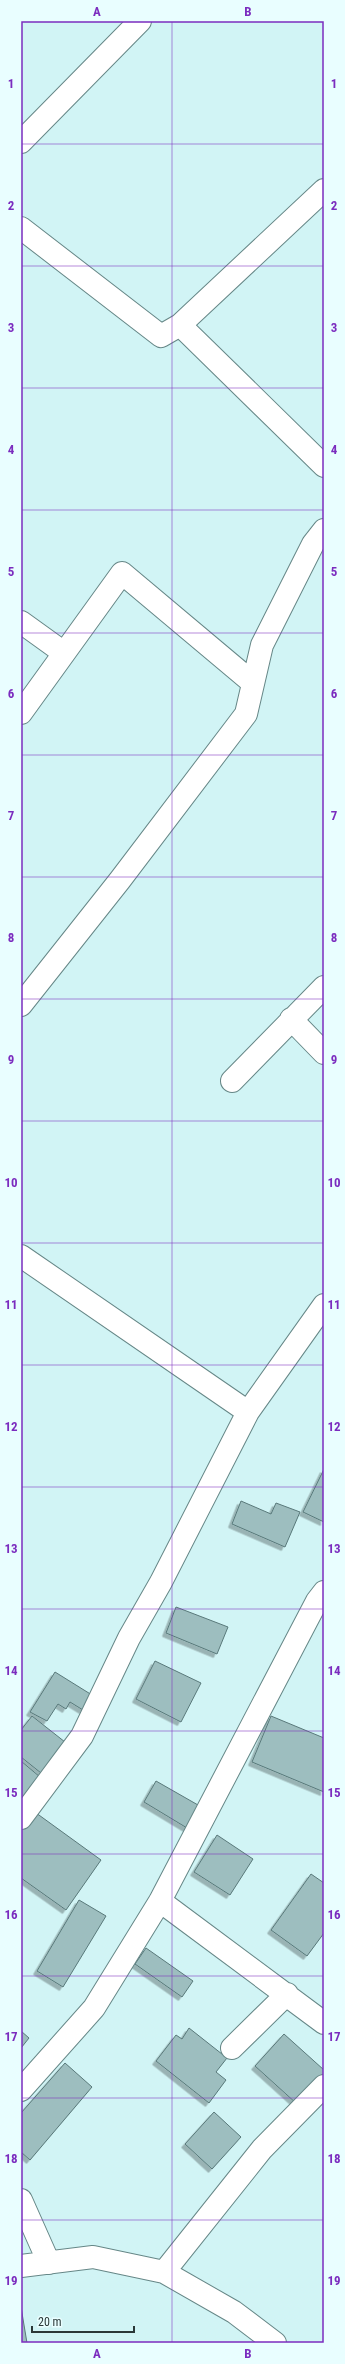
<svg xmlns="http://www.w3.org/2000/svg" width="345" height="2364" viewBox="0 0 345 2364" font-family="'Roboto Condensed',sans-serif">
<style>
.building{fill:#9dbebf;stroke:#59797a;filter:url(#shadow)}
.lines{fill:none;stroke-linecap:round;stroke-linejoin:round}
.street-casing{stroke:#668787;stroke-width:24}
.street{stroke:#fff;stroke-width:22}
.grid{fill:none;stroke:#7b2cbf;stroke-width:1;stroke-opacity:0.55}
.neatline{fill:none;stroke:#7b2cbf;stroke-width:1.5}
.grid-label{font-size:13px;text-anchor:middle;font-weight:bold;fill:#7b2cbf}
</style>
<defs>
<filter id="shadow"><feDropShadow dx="-3.5" dy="3.5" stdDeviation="0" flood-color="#0004"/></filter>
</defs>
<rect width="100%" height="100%" fill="#d1f4f5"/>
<!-- building -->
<path class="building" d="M 324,1469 L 324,1522 L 303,1512 Z
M 241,1501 L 271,1514 L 276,1503 L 300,1512 L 285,1547 L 232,1524 Z
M 176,1607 L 228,1627 L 217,1654 L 166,1633 Z
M 155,1661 L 201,1683 L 181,1722 L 136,1699 Z
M 55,1672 L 92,1695 L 83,1710 L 70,1702 L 66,1709 L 58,1704 L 47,1721 L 30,1712 Z
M 32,1716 L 65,1742 L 41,1773 L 21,1757 L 21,1730 Z
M 271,1716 L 324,1738 L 324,1792 L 252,1762 Z
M 21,1761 L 40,1777 L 21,1800 Z
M 156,1781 L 205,1809 L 192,1831 L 144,1802 Z
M 32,1810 L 101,1860 L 66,1910 L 21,1878 L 21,1826 Z
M 217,1835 L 253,1859 L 230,1895 L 194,1872 Z
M 311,1874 L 324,1883 L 324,1933 L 307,1956 L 271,1930 Z
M 79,1900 L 106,1916 L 63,1987 L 37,1971 Z
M 146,1948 L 193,1981 L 182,1997 L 135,1964 Z
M 189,2028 L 227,2058 L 216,2072 L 226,2080 L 209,2103 L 156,2061 L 176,2035 L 182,2039 Z
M 21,2031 L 29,2038 L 21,2048 Z
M 284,2034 L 324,2070 L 324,2075 L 297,2104 L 255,2066 Z
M 65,2063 L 92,2087 L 30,2160 L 21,2152 L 21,2113 Z
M 214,2112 L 241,2137 L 212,2169 L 185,2144 Z
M 21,2307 L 27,2343 L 21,2343 Z"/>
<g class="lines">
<defs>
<path id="street" d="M 21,142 L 140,21
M 21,228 L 161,336 L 180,325 L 324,190
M 180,325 L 324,466
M 21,622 L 64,653
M 21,713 L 122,573 L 253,683
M 21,1005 L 120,880 L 246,714 L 262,645 L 313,544 L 324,530
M 291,1019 L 324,1053
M 232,1081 L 324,987
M 21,1256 L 248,1412
M 21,1818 L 82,1736 L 129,1638 L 161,1582 L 248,1412 L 324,1305
M 160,1901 L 324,2023
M 232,2048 L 287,1994
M 21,2090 L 94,2008 L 160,1901 L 317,1601 L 324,1592
M 21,2200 L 49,2263
M 21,2266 L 93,2257 L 164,2272 L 234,2312 L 275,2343
M 164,2272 L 262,2149 L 324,2086"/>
</defs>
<!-- street casing -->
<use href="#street" class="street-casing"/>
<!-- street -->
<use href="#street" class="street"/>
</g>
<!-- grid -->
<path class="grid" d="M 172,21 L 172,2343M 21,144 L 324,144M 21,266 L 324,266M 21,388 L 324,388M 21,510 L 324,510M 21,633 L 324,633M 21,755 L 324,755M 21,877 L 324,877M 21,999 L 324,999M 21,1121 L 324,1121M 21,1243 L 324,1243M 21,1365 L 324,1365M 21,1487 L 324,1487M 21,1609 L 324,1609M 21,1731 L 324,1731M 21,1854 L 324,1854M 21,1976 L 324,1976M 21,2098 L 324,2098M 21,2220 L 324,2220"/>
<!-- border -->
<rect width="345" height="2364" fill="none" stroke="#e9feff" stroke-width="44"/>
<!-- scale -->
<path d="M32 2326v6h102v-6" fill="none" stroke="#293737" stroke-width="2"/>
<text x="38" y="2326" font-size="12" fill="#293737" stroke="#e9feff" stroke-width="3" paint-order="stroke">20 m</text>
<rect x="22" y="22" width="301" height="2320" class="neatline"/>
<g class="grid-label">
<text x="97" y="16">A</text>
<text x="248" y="16">B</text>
<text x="11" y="88">1</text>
<text x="334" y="88">1</text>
<text x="11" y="210">2</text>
<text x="334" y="210">2</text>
<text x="11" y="332">3</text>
<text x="334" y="332">3</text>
<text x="11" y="454">4</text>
<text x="334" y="454">4</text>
<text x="11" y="576">5</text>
<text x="334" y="576">5</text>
<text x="11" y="698">6</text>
<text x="334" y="698">6</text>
<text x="11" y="820">7</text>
<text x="334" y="820">7</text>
<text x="11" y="942">8</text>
<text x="334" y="942">8</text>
<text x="11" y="1064">9</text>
<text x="334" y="1064">9</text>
<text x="11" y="1187">10</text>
<text x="334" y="1187">10</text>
<text x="11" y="1309">11</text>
<text x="334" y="1309">11</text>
<text x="11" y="1431">12</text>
<text x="334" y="1431">12</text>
<text x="11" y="1553">13</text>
<text x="334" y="1553">13</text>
<text x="11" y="1675">14</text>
<text x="334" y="1675">14</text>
<text x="11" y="1797">15</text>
<text x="334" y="1797">15</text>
<text x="11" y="1919">16</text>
<text x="334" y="1919">16</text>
<text x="11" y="2041">17</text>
<text x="334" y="2041">17</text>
<text x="11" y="2163">18</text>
<text x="334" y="2163">18</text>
<text x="11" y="2285">19</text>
<text x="334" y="2285">19</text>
<text x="97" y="2358">A</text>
<text x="248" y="2358">B</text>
</g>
</svg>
